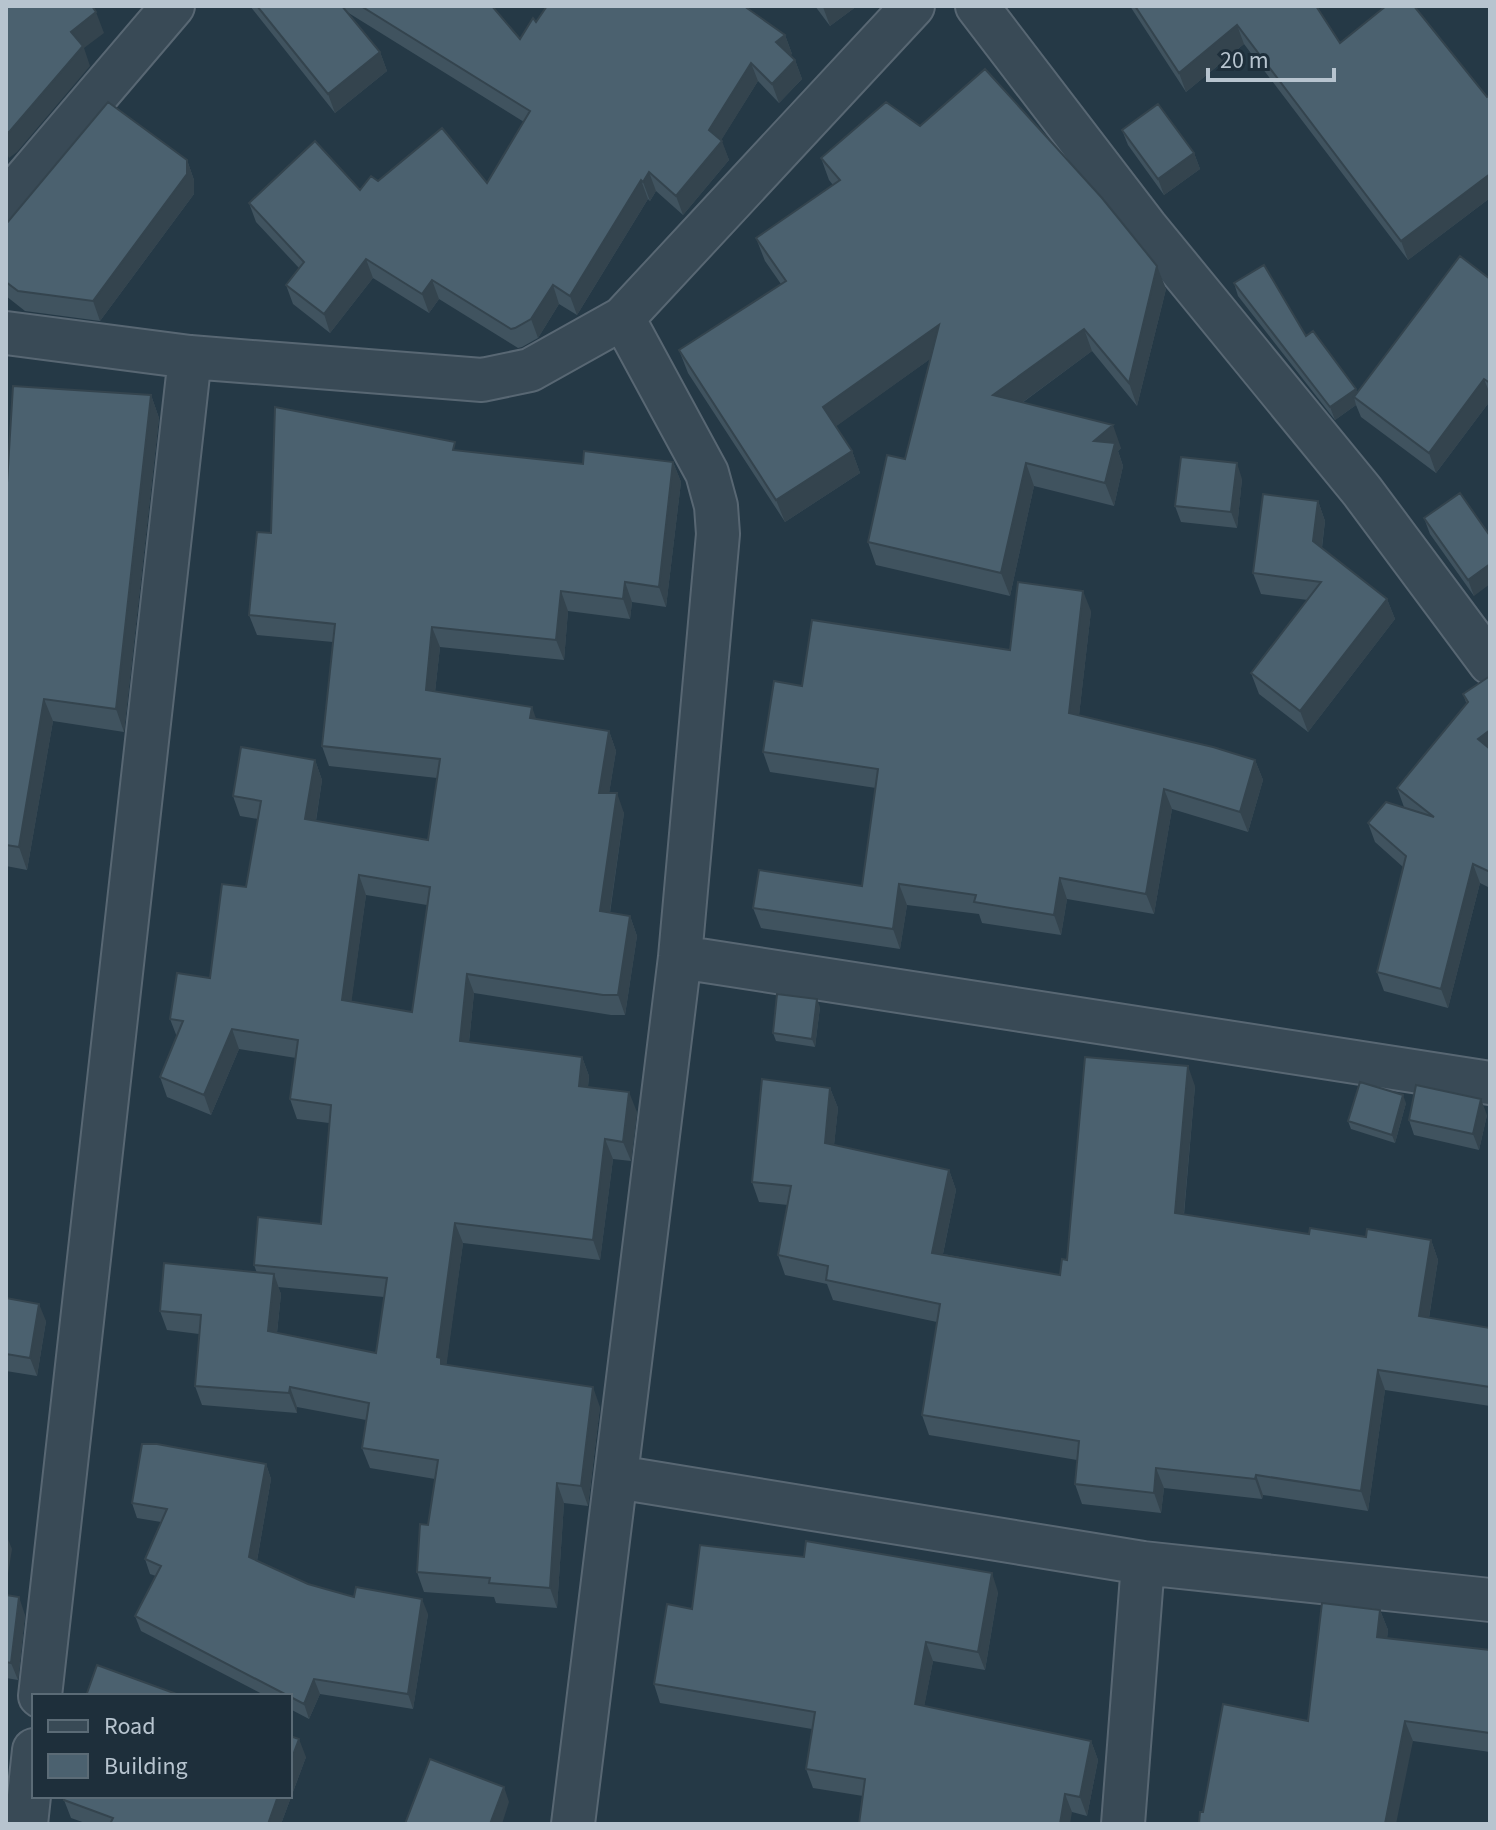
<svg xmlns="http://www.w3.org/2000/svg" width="1496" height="1830" viewBox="0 0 1496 1830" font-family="'Source Sans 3',sans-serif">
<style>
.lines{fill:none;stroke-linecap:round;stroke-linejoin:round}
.street-casing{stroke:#586773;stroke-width:46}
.street{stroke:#394a56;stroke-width:42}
.wall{fill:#40535f;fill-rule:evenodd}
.shaded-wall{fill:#34444e}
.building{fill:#4b616f;stroke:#34444e;stroke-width:2;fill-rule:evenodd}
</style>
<rect width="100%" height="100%" fill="#253946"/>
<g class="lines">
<defs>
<path id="street" d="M 977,6 L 1146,227 L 1362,491 L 1490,663
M 6,202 L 173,6
M 6,333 L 190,357 L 482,380 L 530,370 L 623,318 L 913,6
M 680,957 L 1490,1083
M 617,1477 L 1143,1563 L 1490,1600
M 40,1696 L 190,357
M 26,1824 L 34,1750
M 573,1824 L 680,957 L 718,534 L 716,506 L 707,473 L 623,318
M 1123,1824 L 1143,1563"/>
</defs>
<!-- street casing -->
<use href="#street" class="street-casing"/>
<!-- street -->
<use href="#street" class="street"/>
</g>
<!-- wall -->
<path class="wall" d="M 250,6 L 492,6 L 520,39 L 536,22 L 785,35 L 792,54 L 790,55 L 795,60 L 802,79 L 779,103 L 758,81 L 721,140 L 729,160 L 683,215 L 656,191 L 650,201 L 648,199 L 577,315 L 559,304 L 538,338 L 522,347 L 518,348 L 439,299 L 429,313 L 373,278 L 330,333 L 293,304 L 286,285 L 299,268 L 256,222 L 249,203 L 360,190 L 378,181 L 487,183 L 524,122 L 347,12 L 380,52 L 387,71 L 335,113 Z
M 815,6 L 857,6 L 830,26 Z
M 1130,6 L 1316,6 L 1340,43 L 1487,97 L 1490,95 L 1490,198 L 1408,260 L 1244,44 L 1186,92 Z
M 920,126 L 1166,289 L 1137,406 L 1092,351 L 1022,403 L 1121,448 L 1118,451 L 1123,466 L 1114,506 L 1034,486 L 1010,596 L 876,565 L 868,542 L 905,459 L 930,359 L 836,426 L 852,451 L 860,473 L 785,522 L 688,373 L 679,350 L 781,284 L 765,261 L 756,238 L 833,185 L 829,180 L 821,158 Z
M 1122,130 L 1194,153 L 1200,169 L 1164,195 L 1128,145 Z
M 187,160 L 194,180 L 194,194 L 100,321 L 25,311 L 6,296 L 6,224 Z
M 1490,279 L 1490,401 L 1436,473 L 1361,417 L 1356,405 L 1335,420 L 1238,296 L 1234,283 L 1356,389 L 1357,393 Z
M 151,395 L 159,418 L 124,732 L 53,721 L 27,870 L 6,866 L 6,482 Z
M 458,451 L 583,464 L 673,462 L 681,482 L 666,607 L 632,602 L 630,619 L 568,611 L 564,660 L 440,647 L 435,692 L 536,719 L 609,731 L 616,751 L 609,793 L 624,813 L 610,913 L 630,916 L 637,936 L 625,1015 L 611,1015 L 474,993 L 469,1042 L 582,1057 L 589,1076 L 588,1087 L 637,1112 L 631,1161 L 613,1159 L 600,1260 L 463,1243 L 446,1365 L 600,1407 L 588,1506 L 564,1503 L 557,1608 L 496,1603 L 494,1597 L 424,1592 L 417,1572 L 428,1525 L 435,1479 L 370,1468 L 362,1448 L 366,1420 L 297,1407 L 297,1413 L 202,1405 L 195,1386 L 199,1334 L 167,1330 L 160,1311 L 257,1273 L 254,1265 L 321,1224 L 329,1123 L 297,1119 L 290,1099 L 296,1058 L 239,1049 L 211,1115 L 167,1097 L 160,1077 L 177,1037 L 170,1019 L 210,978 L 246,887 L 258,819 L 240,816 L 233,796 L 315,760 L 322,780 L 316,821 L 428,840 L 437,778 L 329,766 L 322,746 L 333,642 L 257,635 L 249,615 L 271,533 ZM 366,895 L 427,905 L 412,1012 L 351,1002 ZM 278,1287 L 384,1297 L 376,1353 L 277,1333 L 281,1294 Z
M 1242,479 L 1237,528 L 1181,522 L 1175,506 Z
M 1318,501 L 1325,521 L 1322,548 L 1387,599 L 1395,619 L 1308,732 L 1259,694 L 1251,673 L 1308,600 L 1261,594 L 1253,573 Z
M 1424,518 L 1490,536 L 1474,596 L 1430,534 Z
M 1091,611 L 1079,715 L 1255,760 L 1263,780 L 1248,832 L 1172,809 L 1154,914 L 1067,899 L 1061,935 L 982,923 L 979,914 L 907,905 L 900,949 L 761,928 L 753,908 L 862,886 L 876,788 L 770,772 L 763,752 L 802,686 L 1010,650 Z
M 1490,676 L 1490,888 L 1480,883 L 1448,1008 L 1384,991 L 1377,972 L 1403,867 L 1375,842 L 1368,823 L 1404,807 L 1397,788 L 1467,705 L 1463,694 Z
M 820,1007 L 815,1047 L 776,1041 L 773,1033 Z
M 1195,1086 L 1184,1215 L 1309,1234 L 1431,1240 L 1438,1260 L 1429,1318 L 1490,1328 L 1490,1406 L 1385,1390 L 1368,1511 L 1263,1495 L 1262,1499 L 1164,1488 L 1161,1513 L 1082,1504 L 1075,1484 L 1077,1460 L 929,1435 L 922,1415 L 937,1322 L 833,1300 L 827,1284 L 785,1275 L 778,1255 L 788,1205 L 759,1202 L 752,1182 L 830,1088 L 838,1108 L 834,1145 L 949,1170 L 956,1190 L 943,1254 L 1060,1275 L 1067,1260 Z
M 1406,1103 L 1395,1143 L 1351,1129 L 1348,1121 Z
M 1487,1115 L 1479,1150 L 1414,1135 L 1409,1120 Z
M 6,1298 L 46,1321 L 37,1376 L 6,1371 Z
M 266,1464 L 271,1479 L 257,1561 L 308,1584 L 354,1597 L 428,1614 L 413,1709 L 320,1694 L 309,1719 L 290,1709 L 290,1696 L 266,1696 L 141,1631 L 135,1616 L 156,1576 L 150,1574 L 145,1559 L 161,1522 L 137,1518 L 132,1503 Z
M 998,1592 L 985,1670 L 933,1661 L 924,1706 L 1091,1741 L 1098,1760 L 1087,1816 L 1072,1812 L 863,1796 L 813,1788 L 806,1769 L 812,1729 L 660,1703 L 654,1684 L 692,1609 Z
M 6,1595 L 25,1615 L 18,1680 L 6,1678 Z
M 1380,1610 L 1388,1630 L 1387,1638 L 1490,1650 L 1490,1752 L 1413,1741 L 1203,1812 L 1308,1721 Z
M 306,1757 L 281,1824 L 88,1824 L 71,1818 L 64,1800 Z"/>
<!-- shaded-wall -->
<path class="shaded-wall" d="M 825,6 L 857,6 L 830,26 L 823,7 Z
M 96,12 L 104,33 L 84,48 L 90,66 L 17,152 L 9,158 L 6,151 L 6,134 L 71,32 Z
M 1237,25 L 1244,44 L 1186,92 L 1179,73 Z
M 785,35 L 792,54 L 783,61 L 776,42 Z
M 380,52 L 387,71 L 335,113 L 328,94 Z
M 795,60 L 802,79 L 779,103 L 772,84 Z
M 751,63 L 758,81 L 717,147 L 722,141 L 729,160 L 683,215 L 676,196 L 709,130 Z
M 1194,153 L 1200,169 L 1164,195 L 1158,179 Z
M 187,160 L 194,180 L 194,194 L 100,321 L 93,301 Z
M 649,172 L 656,191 L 650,201 L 643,182 Z
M 1490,174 L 1490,198 L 1408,260 L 1401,241 Z
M 641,180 L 648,199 L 577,315 L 570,296 Z
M 366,259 L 373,278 L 330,333 L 324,314 Z
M 1157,266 L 1166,289 L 1137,406 L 1129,383 Z
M 432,280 L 439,299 L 429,313 L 422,294 Z
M 553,285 L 559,304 L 538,338 L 531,319 Z
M 939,325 L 947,347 L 831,430 L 823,407 Z
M 1084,329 L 1092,351 L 1001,418 L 993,395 Z
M 1484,379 L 1490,394 L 1490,401 L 1436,473 L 1429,453 Z
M 1356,389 L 1360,402 L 1354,397 L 1356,405 L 1335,420 L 1330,407 Z
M 151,395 L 159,418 L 124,732 L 116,709 Z
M 1113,425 L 1121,448 L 1118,451 L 1123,466 L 1114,506 L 1105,483 L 1094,441 Z
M 852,451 L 860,473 L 785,522 L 776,500 Z
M 673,462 L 681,482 L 666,607 L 659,587 Z
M 1026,463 L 1034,486 L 1010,596 L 1001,573 Z
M 1237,463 L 1242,479 L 1237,528 L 1231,512 Z
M 1318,501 L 1325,521 L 1320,561 L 1313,541 Z
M 1490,564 L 1490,584 L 1474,596 L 1468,580 Z
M 625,582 L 632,602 L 630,619 L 623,599 Z
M 561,591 L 568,611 L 564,660 L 556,640 Z
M 1083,591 L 1091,611 L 1077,733 L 1069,713 Z
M 1387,599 L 1395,619 L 1308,732 L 1300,711 Z
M 432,627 L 440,647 L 433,710 L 426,690 Z
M 44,699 L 53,721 L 27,870 L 19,847 Z
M 532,707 L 539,727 L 530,718 Z
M 1490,730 L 1490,754 L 1478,739 Z
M 609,731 L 616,751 L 606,812 L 599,793 Z
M 315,760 L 322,780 L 313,839 L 305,819 Z
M 1255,760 L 1263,780 L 1248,832 L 1240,812 Z
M 1164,789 L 1172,809 L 1154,914 L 1146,894 Z
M 617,793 L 624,813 L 607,931 L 600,911 Z
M 1473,864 L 1480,883 L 1448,1008 L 1441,989 Z
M 359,875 L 366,895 L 349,1020 L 342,1000 Z
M 1060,878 L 1067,899 L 1061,935 L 1054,915 Z
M 899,884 L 907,905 L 900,949 L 893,929 Z
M 630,916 L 637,936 L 625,1015 L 618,995 Z
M 467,974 L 474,993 L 467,1061 L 460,1041 Z
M 817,999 L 820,1007 L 815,1047 L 812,1039 Z
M 232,1029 L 239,1049 L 211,1115 L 204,1095 Z
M 582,1057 L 589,1076 L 586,1106 L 579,1086 Z
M 1188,1066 L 1195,1086 L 1182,1233 L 1175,1213 Z
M 830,1088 L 838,1108 L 832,1164 L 825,1143 Z
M 629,1092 L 637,1112 L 631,1161 L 623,1142 Z
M 1403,1095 L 1406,1103 L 1395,1143 L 1392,1135 Z
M 1481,1099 L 1487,1115 L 1479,1150 L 1473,1134 Z
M 605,1139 L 613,1159 L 600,1260 L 593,1240 Z
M 949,1170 L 956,1190 L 939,1273 L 932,1253 Z
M 455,1223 L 463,1243 L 446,1369 L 449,1378 L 437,1357 Z
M 1431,1240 L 1438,1260 L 1426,1336 L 1419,1316 Z
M 274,1274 L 281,1294 L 275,1351 L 268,1331 Z
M 39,1304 L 46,1321 L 37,1376 L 30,1358 Z
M 1378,1370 L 1385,1390 L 1368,1511 L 1361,1491 Z
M 290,1387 L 297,1407 L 297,1413 L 289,1393 Z
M 593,1387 L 600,1407 L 588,1506 L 581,1486 Z
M 266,1464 L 271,1479 L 255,1572 L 249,1557 Z
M 1156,1468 L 1164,1488 L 1161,1513 L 1154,1493 Z
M 1256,1475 L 1263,1495 L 1262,1499 L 1255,1479 Z
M 557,1483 L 564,1503 L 557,1608 L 550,1588 Z
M 6,1534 L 12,1549 L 6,1586 Z
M 992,1573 L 998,1592 L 985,1670 L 978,1652 Z
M 19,1597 L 25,1615 L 18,1680 L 11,1663 Z
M 422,1599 L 428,1614 L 413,1709 L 408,1694 Z
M 1380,1610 L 1388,1630 L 1385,1657 L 1377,1637 Z
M 926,1642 L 933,1661 L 921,1723 L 915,1704 Z
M 314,1679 L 320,1694 L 309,1719 L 304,1704 Z
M 1405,1721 L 1413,1741 L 1396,1824 L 1385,1824 Z
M 299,1739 L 306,1757 L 281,1824 L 267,1824 L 278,1796 L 290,1796 L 290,1763 Z
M 1091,1741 L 1098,1760 L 1087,1816 L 1080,1797 Z
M 504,1787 L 509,1802 L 502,1824 L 490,1824 Z
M 1065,1794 L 1072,1812 L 1070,1824 L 1060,1824 Z"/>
<!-- building -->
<path class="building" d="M 6,6 L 92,6 L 96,12 L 71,32 L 83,46 L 10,131 L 6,134 Z
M 257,6 L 342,6 L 380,52 L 328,94 Z
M 361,6 L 492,6 L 520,39 L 533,18 L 536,22 L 547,6 L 744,6 L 785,35 L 776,42 L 795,60 L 772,84 L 751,63 L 709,130 L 722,141 L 676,196 L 649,172 L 643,182 L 641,180 L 570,296 L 553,285 L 531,319 L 515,328 L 511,329 L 432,280 L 422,294 L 366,259 L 324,314 L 286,285 L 304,262 L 249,203 L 315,141 L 360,190 L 371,176 L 378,181 L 442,128 L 487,183 L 530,111 Z
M 1135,6 L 1316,6 L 1340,43 L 1386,6 L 1414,6 L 1487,97 L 1490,95 L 1490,174 L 1401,241 L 1237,25 L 1179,73 Z
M 985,69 L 1102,198 L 1157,266 L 1129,383 L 1084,329 L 993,395 L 1113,425 L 1094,441 L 1115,443 L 1105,483 L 1026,463 L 1001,573 L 868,542 L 887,455 L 905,459 L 939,325 L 823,407 L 852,451 L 776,500 L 679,350 L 786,281 L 756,238 L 840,180 L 821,158 L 886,102 L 920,126 Z
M 108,102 L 187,160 L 187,174 L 93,301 L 18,291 L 6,282 L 6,224 Z
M 1158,104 L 1194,153 L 1158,179 L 1122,130 Z
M 1460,256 L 1490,279 L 1490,383 L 1484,379 L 1429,453 L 1354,397 Z
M 1264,265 L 1306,336 L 1313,331 L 1356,389 L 1330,407 L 1234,283 Z
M 13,386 L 151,395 L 116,709 L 44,699 L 19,847 L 6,845 L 6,482 L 7,483 Z
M 275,407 L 455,442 L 453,450 L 583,464 L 584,451 L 673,462 L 659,587 L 625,582 L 623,599 L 561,591 L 556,640 L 432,627 L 426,690 L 532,707 L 530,718 L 609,731 L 599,793 L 617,793 L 600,911 L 630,916 L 618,995 L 603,995 L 467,974 L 460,1041 L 582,1057 L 579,1086 L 629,1092 L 623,1142 L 605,1139 L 593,1240 L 455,1223 L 437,1357 L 441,1358 L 441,1364 L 593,1387 L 581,1486 L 557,1483 L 550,1588 L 489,1583 L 490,1578 L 417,1572 L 420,1524 L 428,1525 L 438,1460 L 362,1448 L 369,1403 L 290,1387 L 289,1393 L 195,1386 L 201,1315 L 160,1311 L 164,1263 L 274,1274 L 268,1331 L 376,1353 L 387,1278 L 254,1265 L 258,1217 L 321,1224 L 331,1105 L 290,1099 L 298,1040 L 232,1029 L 204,1095 L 160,1077 L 183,1021 L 170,1019 L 177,973 L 210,978 L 222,884 L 246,887 L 261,801 L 233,796 L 241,747 L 315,760 L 305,819 L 428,840 L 440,759 L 322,746 L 335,624 L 249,615 L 257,532 L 271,533 ZM 359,875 L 430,887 L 412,1012 L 342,1000 Z
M 1181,457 L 1237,463 L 1231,512 L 1175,506 Z
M 1460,493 L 1490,536 L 1490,564 L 1468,580 L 1424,518 Z
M 1263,494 L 1318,501 L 1313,541 L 1387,599 L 1300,711 L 1251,673 L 1321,582 L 1253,573 Z
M 1018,582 L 1083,591 L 1069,713 L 1213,747 L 1255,760 L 1240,812 L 1164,789 L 1146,894 L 1060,878 L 1054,915 L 974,902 L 976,895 L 899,884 L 893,929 L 753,908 L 759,870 L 862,886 L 878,769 L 763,752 L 774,681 L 802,686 L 812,620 L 1010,650 Z
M 1490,676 L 1490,730 L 1478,739 L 1490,749 L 1490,872 L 1473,864 L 1441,989 L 1377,972 L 1406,856 L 1368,823 L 1386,802 L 1434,817 L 1397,788 L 1468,702 L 1463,694 Z
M 777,994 L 817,999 L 812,1039 L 773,1033 Z
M 1085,1057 L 1188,1066 L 1175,1213 L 1309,1234 L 1310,1228 L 1366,1237 L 1367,1229 L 1431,1240 L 1419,1316 L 1490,1328 L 1490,1387 L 1378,1370 L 1361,1491 L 1256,1475 L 1255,1479 L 1156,1468 L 1154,1493 L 1075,1484 L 1079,1441 L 922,1415 L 940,1304 L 826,1280 L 828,1266 L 778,1255 L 791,1186 L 752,1182 L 762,1079 L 830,1088 L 825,1143 L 949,1170 L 932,1253 L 1060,1275 L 1062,1259 L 1067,1260 Z
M 1360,1082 L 1403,1095 L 1392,1135 L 1348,1121 Z
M 1416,1085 L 1481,1099 L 1473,1134 L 1409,1120 Z
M 6,1298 L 39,1304 L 30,1358 L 6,1354 Z
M 142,1444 L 157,1444 L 266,1464 L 249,1557 L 308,1584 L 354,1597 L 356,1587 L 422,1599 L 408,1694 L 314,1679 L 304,1704 L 135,1616 L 161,1566 L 145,1559 L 167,1509 L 132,1503 Z
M 806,1541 L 992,1573 L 978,1652 L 926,1642 L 915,1704 L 1091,1741 L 1080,1797 L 1065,1794 L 1060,1824 L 859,1824 L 865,1779 L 806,1769 L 815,1712 L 654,1684 L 667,1604 L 692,1609 L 700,1545 L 804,1557 Z
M 6,1595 L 19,1597 L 11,1663 L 6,1662 Z
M 1322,1603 L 1380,1610 L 1377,1637 L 1490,1650 L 1490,1733 L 1405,1721 L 1385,1824 L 1199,1824 L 1200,1812 L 1203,1812 L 1223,1704 L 1308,1721 Z
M 97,1665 L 182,1696 L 86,1696 Z
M 290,1736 L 299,1739 L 290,1763 Z
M 430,1759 L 504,1787 L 490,1824 L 405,1824 Z
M 65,1796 L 278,1796 L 268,1824 L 110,1824 L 113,1818 L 64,1800 Z"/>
<!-- border -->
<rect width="1496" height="1830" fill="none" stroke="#b7c4cf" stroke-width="16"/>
<!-- legend -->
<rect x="32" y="1694" width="260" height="104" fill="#1e2f3b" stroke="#5b6b76" stroke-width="2"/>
<rect x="48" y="1720" width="40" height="12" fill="#394a56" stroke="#5b6b76" stroke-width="2"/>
<text x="104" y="1734" font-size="24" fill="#b7c4cf">Road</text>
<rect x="48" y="1754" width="40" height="24" fill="#4b616f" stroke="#5b6b76" stroke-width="2"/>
<text x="104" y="1774" font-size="24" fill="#b7c4cf">Building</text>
<!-- scale -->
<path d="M1208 68v12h126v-12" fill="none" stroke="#b7c4cf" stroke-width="4"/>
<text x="1220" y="68" font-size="24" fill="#b7c4cf" stroke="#1e2f3b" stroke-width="6" paint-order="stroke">20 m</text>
</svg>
